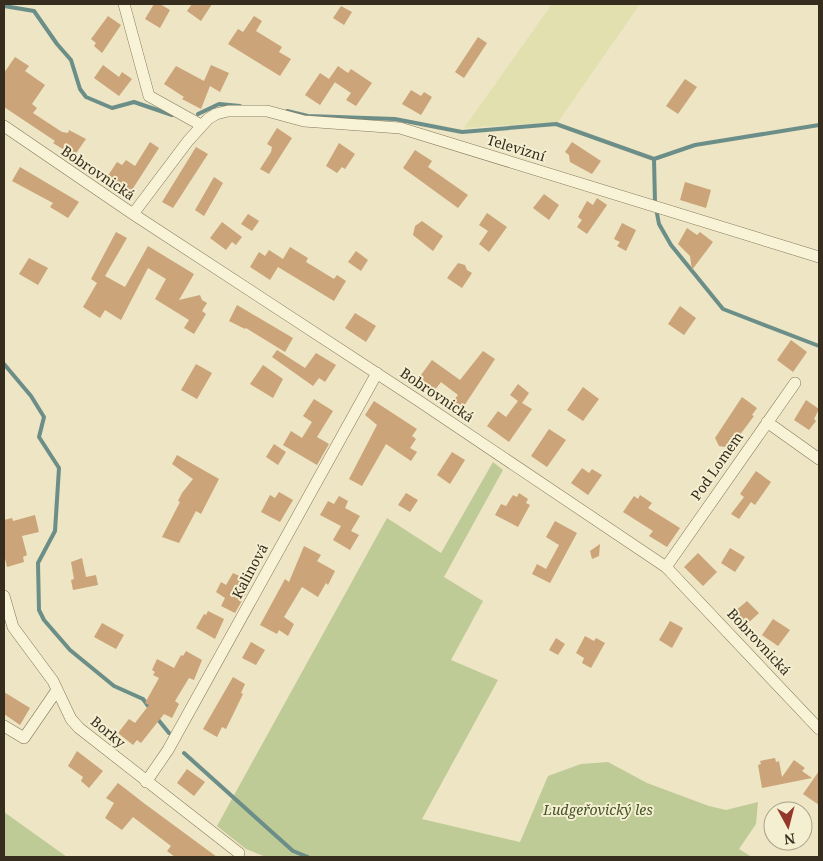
<svg xmlns="http://www.w3.org/2000/svg" width="823" height="861" viewBox="0 0 823 861" font-family="'Noto Serif',serif">
<style>
.farmland{fill:#e3e0b0}
.green{fill:#bfcb97}
.lines{fill:none;stroke-linecap:round;stroke-linejoin:round}
.stream{stroke:#6c8e89;stroke-width:4}
.building{fill:#cba479}
.minor-casing{stroke:#87775a;stroke-width:12}
.minor{stroke:#f8f2d6;stroke-width:11}
.labels{text-anchor:middle;stroke-width:4;stroke-linejoin:round;paint-order:stroke}
.street-label{font-size:14px;fill:#372d1e;stroke:#f5efd2}
.park-label{font-size:14px;font-style:italic;fill:#425325;stroke:#f5efd2}
</style>
<rect width="100%" height="100%" fill="#ede5c3"/>
<!-- farmland -->
<path class="farmland" d="M 552,4 L 640,4 L 558,122 L 464,128 Z"/>
<!-- green -->
<path class="green" d="M 493,462 L 503,470 L 444,577 L 483,601 L 451,660 L 498,680 L 422,819 L 520,842 L 548,776 L 581,764 L 608,762 L 647,783 L 709,806 L 726,810 L 758,802 L 756,824 L 739,849 L 752,857 L 266,857 L 246,849 L 217,826 L 387,518 L 441,553 Z
M 4,812 L 67,857 L 4,857 Z"/>
<g class="lines">
<!-- stream -->
<path class="stream" d="M 4,6 L 34,11 L 57,44 L 71,60 L 80,89 L 86,97 L 112,108 L 134,102 L 172,115
M 287,111 L 308,116 L 395,119 L 462,132 L 556,124 L 654,159 L 655,203 L 659,224 L 671,245 L 723,309 L 819,346
M 198,114 L 219,104 L 240,106
M 654,159 L 695,145 L 819,125
M 4,364 L 31,396 L 44,417 L 39,437 L 59,468 L 55,531 L 38,563 L 39,610 L 44,620 L 70,650 L 114,686 L 143,699 L 151,710
M 156,717 L 169,733
M 184,753 L 293,851 L 308,857"/>
</g>
<!-- building -->
<path class="building" d="M 154,4 L 160,4 L 170,10 L 160,28 L 145,19 Z
M 192,4 L 212,4 L 201,21 L 187,11 Z
M 341,6 L 352,12 L 344,25 L 333,18 Z
M 108,16 L 121,25 L 102,53 L 94,46 L 96,43 L 91,39 Z
M 254,16 L 262,21 L 256,31 L 282,47 L 279,52 L 291,59 L 280,76 L 228,44 L 238,29 L 243,32 Z
M 478,37 L 487,43 L 464,78 L 455,72 Z
M 15,57 L 29,66 L 25,71 L 45,85 L 32,104 L 37,108 L 33,113 L 62,132 L 68,133 L 69,130 L 86,139 L 74,156 L 53,143 L 55,141 L 4,107 L 4,73 Z
M 103,65 L 119,77 L 122,72 L 132,79 L 119,96 L 94,78 Z
M 211,65 L 229,73 L 220,92 L 210,86 L 201,109 L 182,99 L 184,97 L 164,84 L 176,66 L 204,81 Z
M 338,66 L 348,73 L 351,69 L 372,83 L 356,106 L 346,100 L 351,93 L 333,81 L 335,82 L 320,105 L 305,95 L 320,73 L 329,79 Z
M 685,79 L 697,87 L 678,114 L 666,106 Z
M 411,90 L 421,96 L 424,92 L 432,97 L 421,115 L 402,104 Z
M 277,128 L 292,138 L 269,174 L 260,169 L 271,152 L 272,147 L 267,144 Z
M 150,142 L 159,148 L 130,193 L 107,177 L 117,162 L 122,165 L 126,160 L 135,166 Z
M 572,142 L 601,161 L 592,174 L 570,162 L 569,155 L 565,152 Z
M 339,143 L 355,154 L 345,169 L 342,167 L 337,173 L 326,166 Z
M 196,147 L 208,154 L 173,208 L 162,202 Z
M 415,150 L 432,161 L 428,167 L 468,195 L 458,208 L 403,168 Z
M 20,167 L 79,202 L 68,218 L 50,207 L 53,203 L 12,181 Z
M 214,177 L 223,183 L 204,216 L 195,210 Z
M 685,182 L 711,190 L 706,208 L 680,200 Z
M 544,194 L 559,205 L 549,220 L 533,208 Z
M 597,198 L 607,205 L 587,234 L 577,227 L 582,220 L 578,217 L 587,201 L 593,205 Z
M 487,213 L 507,227 L 489,252 L 479,244 L 488,231 L 479,225 Z
M 248,214 L 259,221 L 252,231 L 241,224 Z
M 422,221 L 443,236 L 433,251 L 413,235 L 415,226 Z
M 222,222 L 242,237 L 236,245 L 232,242 L 226,250 L 210,238 Z
M 622,223 L 636,230 L 626,251 L 617,246 L 620,242 L 614,239 Z
M 687,228 L 697,235 L 700,232 L 713,242 L 692,270 L 690,256 L 678,244 Z
M 116,232 L 127,238 L 105,276 L 125,287 L 148,246 L 194,274 L 179,300 L 200,295 L 202,300 L 207,303 L 202,311 L 206,314 L 194,334 L 184,328 L 189,320 L 155,299 L 166,279 L 148,268 L 121,320 L 105,310 L 100,318 L 83,307 L 97,283 L 91,279 Z
M 290,247 L 308,258 L 306,262 L 334,279 L 337,275 L 346,281 L 334,301 L 278,267 L 270,280 L 250,267 L 259,252 L 265,256 L 269,250 L 283,259 Z
M 356,251 L 368,260 L 361,271 L 348,262 Z
M 29,258 L 48,268 L 38,285 L 19,274 Z
M 458,263 L 465,265 L 467,270 L 472,273 L 462,288 L 447,278 Z
M 237,305 L 293,338 L 285,352 L 246,328 L 245,329 L 229,321 Z
M 680,306 L 696,318 L 684,335 L 668,324 Z
M 355,313 L 376,326 L 366,342 L 345,328 Z
M 791,340 L 807,352 L 793,372 L 777,360 Z
M 277,350 L 305,368 L 316,353 L 336,365 L 325,382 L 319,378 L 313,386 L 272,357 Z
M 483,351 L 495,359 L 462,409 L 452,402 L 458,395 L 441,382 L 434,391 L 418,379 L 432,360 L 460,380 Z
M 196,364 L 212,373 L 197,399 L 181,390 Z
M 263,365 L 283,379 L 273,398 L 250,384 Z
M 518,384 L 529,393 L 522,403 L 532,409 L 509,442 L 487,426 L 498,411 L 506,417 L 518,401 L 510,395 Z
M 583,387 L 599,399 L 583,421 L 567,410 Z
M 742,397 L 757,408 L 752,415 L 754,416 L 736,440 L 732,437 L 725,447 L 719,446 L 715,438 Z
M 314,399 L 333,411 L 317,437 L 329,444 L 317,465 L 283,445 L 291,431 L 302,438 L 312,422 L 303,416 Z
M 806,400 L 819,409 L 814,419 L 816,421 L 809,430 L 794,420 Z
M 374,401 L 417,429 L 412,436 L 416,439 L 410,448 L 417,452 L 411,461 L 386,444 L 362,486 L 349,479 L 377,425 L 365,415 Z
M 549,429 L 566,440 L 547,467 L 531,456 Z
M 274,444 L 286,452 L 278,465 L 266,457 Z
M 452,452 L 465,460 L 450,484 L 437,475 Z
M 177,455 L 219,479 L 201,514 L 196,511 L 179,543 L 162,537 L 180,502 L 178,501 L 182,493 L 193,479 L 172,464 Z
M 582,468 L 589,473 L 592,469 L 602,475 L 588,495 L 571,483 Z
M 756,471 L 771,482 L 755,505 L 751,502 L 739,519 L 731,514 L 744,497 L 740,494 Z
M 279,492 L 293,500 L 280,522 L 261,512 L 270,495 L 275,498 Z
M 406,493 L 418,500 L 410,512 L 398,505 Z
M 519,493 L 528,499 L 526,503 L 530,505 L 518,527 L 495,515 L 501,504 L 506,506 L 513,495 L 517,497 Z
M 640,495 L 652,503 L 648,508 L 680,528 L 667,547 L 649,536 L 653,531 L 623,512 L 634,496 L 638,499 Z
M 339,496 L 348,501 L 345,508 L 360,516 L 351,531 L 359,535 L 350,550 L 333,540 L 341,526 L 320,515 L 328,501 L 334,504 Z
M 35,515 L 39,532 L 22,536 L 27,555 L 23,557 L 24,562 L 7,567 L 4,554 L 4,520 L 12,518 L 13,521 Z
M 555,521 L 577,533 L 550,583 L 532,574 L 537,564 L 546,569 L 559,545 L 546,537 Z
M 600,544 L 599,556 L 592,559 L 590,551 Z
M 304,546 L 321,555 L 317,561 L 335,571 L 328,585 L 326,583 L 318,597 L 302,587 L 284,617 L 294,624 L 288,636 L 279,630 L 277,634 L 260,625 L 285,579 L 289,582 Z
M 730,548 L 745,557 L 735,572 L 721,563 Z
M 698,553 L 717,572 L 703,586 L 684,567 Z
M 82,558 L 86,577 L 96,575 L 98,585 L 73,590 L 71,580 L 74,579 L 71,562 Z
M 233,573 L 248,580 L 244,587 L 248,590 L 235,613 L 221,606 L 225,598 L 216,592 L 221,582 L 226,585 Z
M 747,601 L 759,613 L 746,625 L 734,612 Z
M 208,611 L 224,619 L 215,639 L 196,628 L 204,614 L 206,615 Z
M 773,619 L 790,630 L 778,646 L 762,635 Z
M 670,621 L 683,628 L 672,648 L 659,640 Z
M 102,623 L 124,635 L 116,649 L 94,637 Z
M 585,636 L 594,641 L 596,638 L 605,643 L 591,668 L 582,663 L 584,658 L 576,653 Z
M 556,638 L 565,644 L 558,655 L 549,650 Z
M 251,642 L 265,650 L 256,665 L 242,658 Z
M 186,651 L 202,660 L 194,680 L 189,678 L 175,701 L 179,704 L 172,718 L 164,714 L 141,743 L 137,740 L 133,745 L 118,733 L 129,719 L 135,723 L 149,705 L 145,703 L 159,678 L 153,675 L 155,672 L 152,670 L 157,659 L 174,668 L 181,655 L 183,656 Z
M 233,677 L 245,684 L 241,693 L 243,694 L 226,729 L 222,727 L 217,737 L 203,729 Z
M 4,692 L 30,708 L 20,725 L 4,714 Z
M 77,751 L 103,771 L 89,788 L 81,781 L 83,777 L 68,766 Z
M 775,758 L 776,762 L 779,761 L 782,777 L 794,760 L 805,768 L 802,771 L 812,778 L 762,788 L 758,765 L 761,764 L 760,761 Z
M 187,769 L 205,782 L 194,796 L 177,783 Z
M 819,771 L 819,805 L 803,794 Z
M 118,783 L 145,804 L 217,857 L 175,857 L 167,851 L 171,846 L 133,817 L 122,830 L 105,818 L 114,803 L 106,798 Z"/>
<g class="lines">
<defs>
<path id="minor" d="M 124,4 L 149,96 L 201,125
M 4,126 L 133,214 L 416,399 L 666,567 L 819,729
M 133,214 L 188,141 L 208,119 L 216,114 L 228,111 L 267,111 L 304,121 L 400,128 L 819,257
M 767,422 L 819,459
M 666,567 L 795,383
M 4,596 L 13,627 L 53,681 L 71,719 L 79,728 L 239,853
M 4,726 L 24,738 L 57,690
M 146,782 L 168,750 L 377,373"/>
</defs>
<!-- minor casing -->
<use href="#minor" class="minor-casing"/>
<!-- minor -->
<use href="#minor" class="minor"/>
</g>
<g class="labels">
<!-- street labels -->
<g class="street-label">
<text transform="translate(516 148) rotate(17)" y="5">Televizní</text>
<text transform="translate(98 173) rotate(34)" y="5">Bobrovnická</text>
<text transform="translate(437 395) rotate(34)" y="5">Bobrovnická</text>
<text transform="translate(717 466) rotate(-55)" y="5">Pod Lomem</text>
<text transform="translate(250 571) rotate(-62)" y="5">Kalinová</text>
<text transform="translate(759 642) rotate(47)" y="5">Bobrovnická</text>
<text transform="translate(108 732) rotate(40)" y="5">Borky</text>
</g>
<!-- park labels -->
<g class="park-label">
<text x="598" y="815">Ludgeřovický les</text>
</g>
</g>
<!-- border -->
<rect width="823" height="861" fill="none" stroke="#372d1e" stroke-width="10"/>
<!-- north arrow -->
<g transform="translate(788 826) rotate(173)"><circle r="24" fill="#f5efd2" stroke="#a9a18a"/>
<path d="M0-4L9 19L0 12L-9 19Z" fill="#95362b"/>
<text y="-8" font-size="14" font-weight="bold" text-anchor="middle" fill="#372d1e">N</text>
</g>
</svg>
